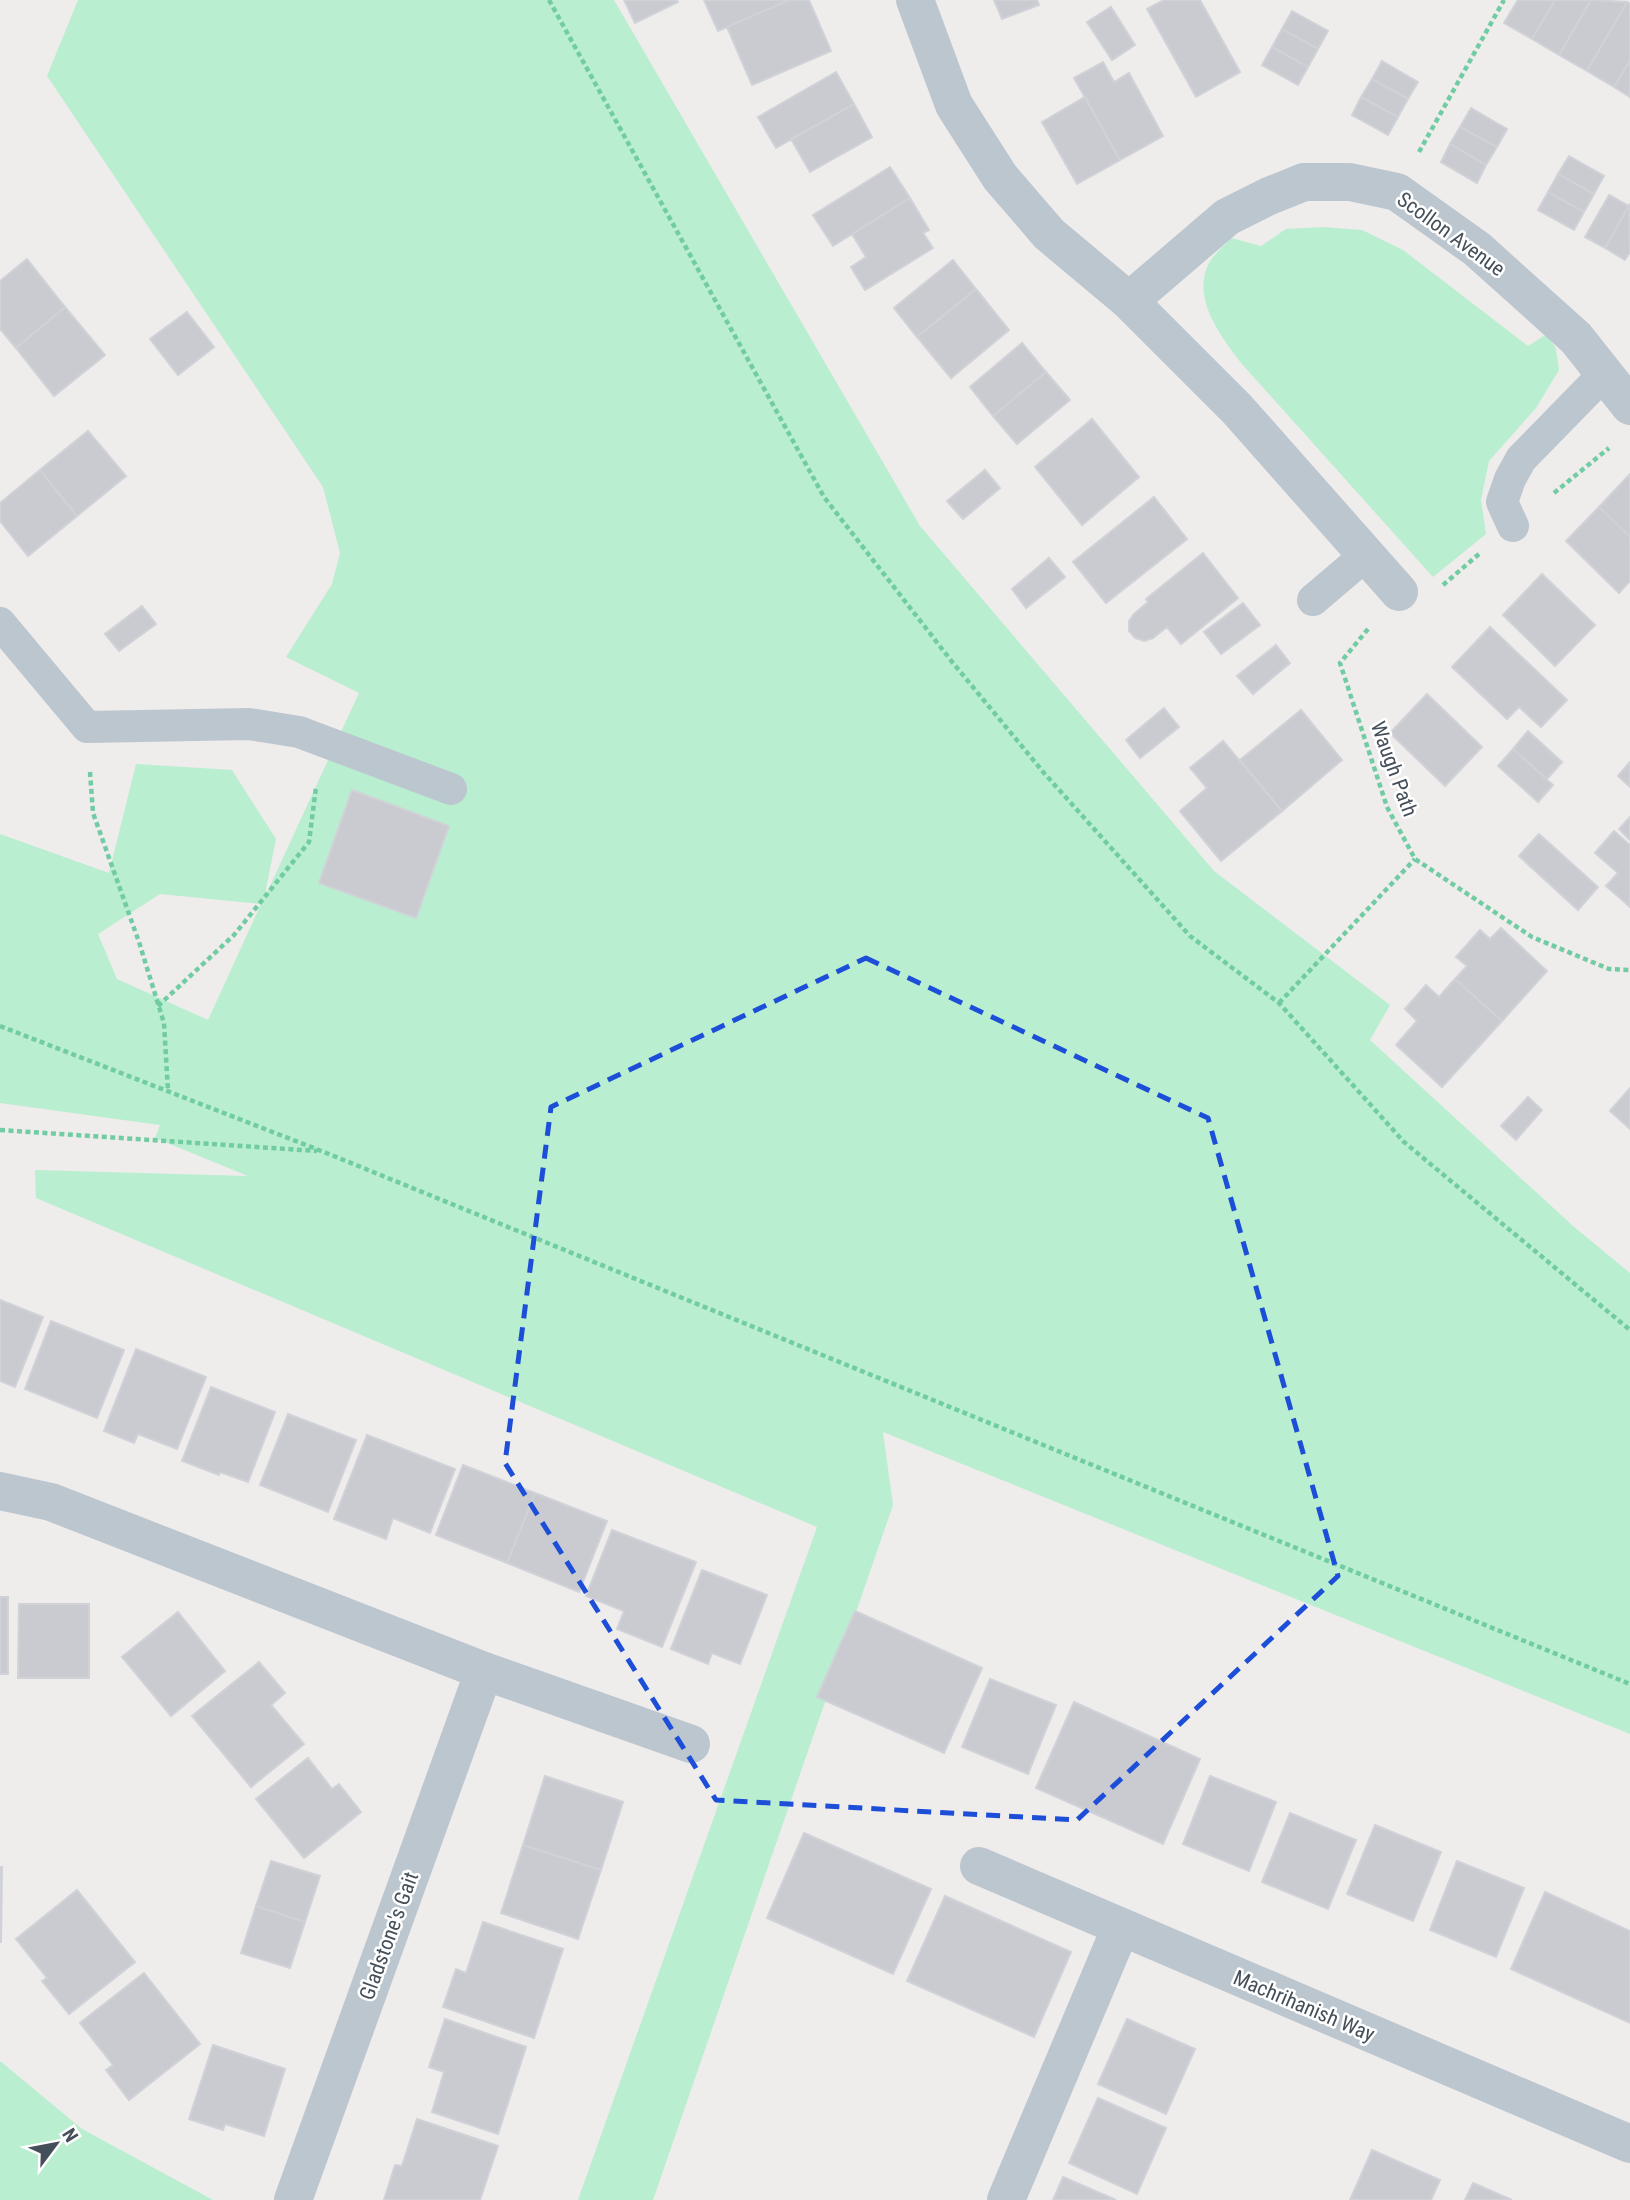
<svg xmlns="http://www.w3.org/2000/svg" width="1630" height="2200" viewBox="0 0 1630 2200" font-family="'Roboto Condensed',sans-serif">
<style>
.green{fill:#b9eed0;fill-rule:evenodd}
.building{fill:#c9cbd1;stroke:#d0d2d8;stroke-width:2}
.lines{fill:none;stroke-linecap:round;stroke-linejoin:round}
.path{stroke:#71cca3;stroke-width:4.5;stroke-dasharray:5 3.5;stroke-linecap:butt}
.service{stroke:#bcc6cf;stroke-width:32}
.minor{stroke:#bcc6cf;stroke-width:38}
.marked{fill:none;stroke:#1d4ed8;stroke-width:5;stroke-dasharray:14 9;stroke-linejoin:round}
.labels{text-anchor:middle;stroke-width:5;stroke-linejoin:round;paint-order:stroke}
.street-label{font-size:21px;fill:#444f59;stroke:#fff}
</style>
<rect width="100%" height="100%" fill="#efecec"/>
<!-- green -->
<path class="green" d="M 78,0 L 614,0 L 920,526 L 1214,871 L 1390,1005 L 1370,1040 L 1573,1226 L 1630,1273 L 1630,1734 L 883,1432 L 893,1505 L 653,2200 L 578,2200 L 817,1527 L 36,1198 L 35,1170 L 248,1176 L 155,1138 L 160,1125 L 0,1103 L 0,834 L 109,873 L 136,764 L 232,770 L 276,839 L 264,899 L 359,693 L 286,657 L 332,584 L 340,553 L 323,487 L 47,76 ZM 160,894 L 261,904 L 208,1020 L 117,979 L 98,934 Z
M 1323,227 L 1362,230 L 1403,250 L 1528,346 L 1547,334 L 1556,349 L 1559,370 L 1536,408 L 1489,461 L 1481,500 L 1486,534 L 1433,577 L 1241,363 C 1221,336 1191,299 1209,263 C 1214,254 1224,246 1231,238 L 1261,246 L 1286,229 Z
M 0,2061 L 82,2129 L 213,2200 L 0,2200 Z"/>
<!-- building -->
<path class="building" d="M 624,0 L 677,0 L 678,2 L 635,23 Z
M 704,0 L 789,0 L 718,31 Z
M 789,0 L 809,0 L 831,51 L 752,85 L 727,27 Z
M 994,0 L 1037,0 L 1039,5 L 1002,19 Z
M 1164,0 L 1200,0 L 1240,72 L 1196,97 L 1147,9 Z
M 1518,0 L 1555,0 L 1532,39 L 1504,23 Z
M 1555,0 L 1591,0 L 1559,55 L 1532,39 Z
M 1591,0 L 1627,2 L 1587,71 L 1559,55 Z
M 1627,2 L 1630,4 L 1630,61 L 1614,87 L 1587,71 Z
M 1111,7 L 1135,45 L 1112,60 L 1087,22 Z
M 1292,11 L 1328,31 L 1318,49 L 1282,29 Z
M 1282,29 L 1318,49 L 1308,67 L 1272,47 Z
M 1272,47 L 1308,67 L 1298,85 L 1262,65 Z
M 1382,61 L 1418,82 L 1408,99 L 1372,79 Z
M 1630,61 L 1630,97 L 1614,87 Z
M 1103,62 L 1114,82 L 1129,73 L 1163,136 L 1120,160 L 1074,78 Z
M 836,72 L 854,104 L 776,148 L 758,117 Z
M 1372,79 L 1408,99 L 1398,117 L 1361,97 Z
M 1085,97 L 1120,160 L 1077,184 L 1042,122 Z
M 1361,97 L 1398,117 L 1388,135 L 1352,115 Z
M 854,104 L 872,137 L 810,172 L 791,139 Z
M 1471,108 L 1507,129 L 1497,147 L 1460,127 Z
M 1460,127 L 1497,147 L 1486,165 L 1450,144 Z
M 1450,144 L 1486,165 L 1477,183 L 1441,162 Z
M 1569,156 L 1604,176 L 1594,194 L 1558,174 Z
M 890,167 L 910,198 L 833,246 L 813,215 Z
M 1558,174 L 1594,194 L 1584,212 L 1548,192 Z
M 1548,192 L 1584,212 L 1574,230 L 1538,210 Z
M 1609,195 L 1629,206 L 1605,248 L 1585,237 Z
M 910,198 L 929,230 L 923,233 L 933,248 L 865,290 L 851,267 L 866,257 L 852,234 Z
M 1629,206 L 1630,252 L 1625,260 L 1605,248 Z
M 27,259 L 65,307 L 16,348 L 0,329 L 0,281 Z
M 953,260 L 976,289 L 917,337 L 894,308 Z
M 976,289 L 1009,330 L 951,378 L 917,337 Z
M 65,307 L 105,355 L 54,396 L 16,348 Z
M 187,312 L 214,347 L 178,375 L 150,339 Z
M 1022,343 L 1046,372 L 993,416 L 970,387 Z
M 1046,372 L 1070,400 L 1017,444 L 993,416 Z
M 1092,419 L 1139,477 L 1082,525 L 1035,467 Z
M 88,431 L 126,476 L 77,516 L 40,470 Z
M 40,470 L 77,516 L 28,556 L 0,521 L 0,503 Z
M 985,470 L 1000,488 L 963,519 L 947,501 Z
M 1630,474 L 1630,537 L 1599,507 Z
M 1154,497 L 1187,539 L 1106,603 L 1073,562 Z
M 1599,507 L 1630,537 L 1630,581 L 1619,593 L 1566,541 Z
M 1203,553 L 1238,598 L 1181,644 L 1167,627 L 1153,638 L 1144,641 L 1135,638 L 1129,631 L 1129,621 L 1134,614 L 1148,602 L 1146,599 Z
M 1049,558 L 1065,577 L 1026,608 L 1012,589 Z
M 1542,574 L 1595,625 L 1555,666 L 1503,615 Z
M 1243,603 L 1260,625 L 1221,654 L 1204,632 Z
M 142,606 L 156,624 L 119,651 L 105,634 Z
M 1490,627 L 1567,700 L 1541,727 L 1519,707 L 1507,719 L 1452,667 Z
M 1276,645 L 1290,663 L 1253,694 L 1237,676 Z
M 1427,694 L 1482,747 L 1445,786 L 1390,733 Z
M 1164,708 L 1179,727 L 1140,758 L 1126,740 Z
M 1301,710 L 1342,760 L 1282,811 L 1240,760 Z
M 1528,731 L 1562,762 L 1547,779 L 1513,749 Z
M 1223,741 L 1282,811 L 1221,861 L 1180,811 L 1207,788 L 1190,768 Z
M 1513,749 L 1553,785 L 1538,802 L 1498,766 Z
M 1630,762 L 1630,787 L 1618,776 Z
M 352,790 L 449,826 L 416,918 L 319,883 Z
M 1630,817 L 1630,840 L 1619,829 Z
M 1614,831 L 1630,845 L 1630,907 L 1606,886 L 1618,873 L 1595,853 Z
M 1539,834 L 1598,887 L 1578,910 L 1519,856 Z
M 1501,928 L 1547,971 L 1502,1021 L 1455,979 L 1467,966 L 1456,957 L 1480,930 L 1490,939 Z
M 1455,979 L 1502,1021 L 1442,1087 L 1396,1045 L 1417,1021 L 1405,1009 L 1426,985 L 1439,997 Z
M 1630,1088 L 1630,1129 L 1610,1111 Z
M 1528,1097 L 1542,1110 L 1516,1140 L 1501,1126 Z
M 0,1300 L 43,1317 L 15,1387 L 0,1381 Z
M 51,1321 L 124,1350 L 97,1418 L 25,1389 Z
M 136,1349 L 206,1377 L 177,1449 L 138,1434 L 134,1443 L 104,1431 Z
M 211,1387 L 275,1412 L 248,1482 L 220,1472 L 219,1475 L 182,1461 Z
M 288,1414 L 356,1440 L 328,1512 L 260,1485 Z
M 367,1435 L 455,1469 L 430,1533 L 393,1518 L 386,1539 L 334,1519 Z
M 463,1465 L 535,1493 L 507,1563 L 436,1535 Z
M 535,1493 L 607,1521 L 579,1592 L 507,1563 Z
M 612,1530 L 696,1562 L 662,1647 L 617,1629 L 624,1611 L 586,1596 Z
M 702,1570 L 767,1595 L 740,1664 L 712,1653 L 708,1664 L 671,1649 Z
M 0,1597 L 8,1597 L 8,1674 L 0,1674 Z
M 19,1604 L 89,1604 L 89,1678 L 18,1678 Z
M 855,1611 L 982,1668 L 944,1753 L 817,1697 Z
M 178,1612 L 225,1671 L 171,1716 L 122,1657 Z
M 259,1662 L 285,1693 L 271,1705 L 304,1744 L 251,1787 L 192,1716 Z
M 990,1679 L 1056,1705 L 1028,1774 L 962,1747 Z
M 1074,1702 L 1200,1759 L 1163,1844 L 1036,1788 Z
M 308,1758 L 332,1789 L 339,1784 L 361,1812 L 304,1858 L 256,1799 Z
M 545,1776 L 623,1802 L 601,1870 L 523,1845 Z
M 1210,1776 L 1276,1802 L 1249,1871 L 1183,1844 Z
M 1290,1813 L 1356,1840 L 1328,1909 L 1262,1882 Z
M 1375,1825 L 1441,1852 L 1413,1921 L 1347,1894 Z
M 804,1833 L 931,1889 L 893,1974 L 767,1918 Z
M 523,1845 L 601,1870 L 578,1939 L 501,1913 Z
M 271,1861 L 320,1876 L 305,1922 L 256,1906 Z
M 1457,1861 L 1524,1888 L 1496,1957 L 1430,1930 Z
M 0,1867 L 2,1867 L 1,1942 L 0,1942 Z
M 77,1890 L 135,1962 L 69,2014 L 42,1981 L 47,1978 L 16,1939 Z
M 1545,1892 L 1630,1931 L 1630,2023 L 1511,1969 Z
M 945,1896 L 1071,1952 L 1034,2037 L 907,1981 Z
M 256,1906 L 305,1922 L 290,1968 L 241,1953 Z
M 483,1922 L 563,1949 L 534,2038 L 443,2007 L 456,1969 L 466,1973 Z
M 144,1973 L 200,2044 L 129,2100 L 106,2070 L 113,2065 L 80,2023 Z
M 445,2019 L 526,2047 L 498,2134 L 432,2112 L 444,2072 L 429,2067 Z
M 1127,2019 L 1195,2049 L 1166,2114 L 1098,2084 Z
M 213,2045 L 285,2069 L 264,2136 L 225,2124 L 223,2130 L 189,2119 Z
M 1098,2098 L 1166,2128 L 1137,2194 L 1069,2163 Z
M 417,2119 L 498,2146 L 480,2200 L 384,2200 L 395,2165 L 402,2166 Z
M 1372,2150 L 1440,2180 L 1431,2200 L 1350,2200 Z
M 1063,2177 L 1116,2200 L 1053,2200 Z
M 1473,2183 L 1512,2200 L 1465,2200 Z"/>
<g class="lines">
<!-- path -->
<path class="path" d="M 549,0 L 824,497 L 953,663 L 1044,773 L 1190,936 L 1279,1003 L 1404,1142 L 1630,1330
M 1419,152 L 1504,0
M 1554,493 L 1609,448
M 1443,585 L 1479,554
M 1368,629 L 1340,663 L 1387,807 L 1415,859 L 1532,937 L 1609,969 L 1630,970
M 90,772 L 93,813 L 139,942 L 164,1023 L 168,1091
M 1279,1003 L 1415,859
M 158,1006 L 234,935 L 309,842 L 316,787
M 0,1026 L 324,1152 L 1630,1684
M 0,1130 L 317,1151"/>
<!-- service -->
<path class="service" d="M 1513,526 L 1502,502 L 1510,479 L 1521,459 L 1605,373
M 1313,600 L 1367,554
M 0,623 L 87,727 L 249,724 L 299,732 L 451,789"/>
<!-- minor -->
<path class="minor" d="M 915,0 L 954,105 L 1000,177 L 1049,234 L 1129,301 L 1237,409 L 1399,592
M 1129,301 L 1227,217 L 1269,196 L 1304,182 L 1350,182 L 1397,192 L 1477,249 L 1576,338 L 1630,406
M 0,1491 L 51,1502 L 484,1671 L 691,1744
M 979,1866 L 1630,2144
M 293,2200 L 484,1671
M 1006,2200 L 1121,1927"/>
</g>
<!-- marked area -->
<path class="marked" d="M 866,958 L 1208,1118 L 1338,1576 L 1077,1820 L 716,1800 L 505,1463 L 551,1107 Z"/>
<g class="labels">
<!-- street labels -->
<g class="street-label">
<text transform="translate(1451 234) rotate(36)" y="7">Scollon Avenue</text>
<text transform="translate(1394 769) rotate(70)" y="7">Waugh Path</text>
<text transform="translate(389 1936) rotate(-70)" y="7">Gladstone's Gait</text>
<text transform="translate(1304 2006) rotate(23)" y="7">Machrihanish Way</text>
</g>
</g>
<!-- north arrow -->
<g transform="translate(56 2144) rotate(58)" stroke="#ffffff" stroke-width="5" paint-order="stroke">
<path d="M0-5L12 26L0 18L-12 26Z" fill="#444f59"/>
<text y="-10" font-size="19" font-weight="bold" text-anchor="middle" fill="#444f59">N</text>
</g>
</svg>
